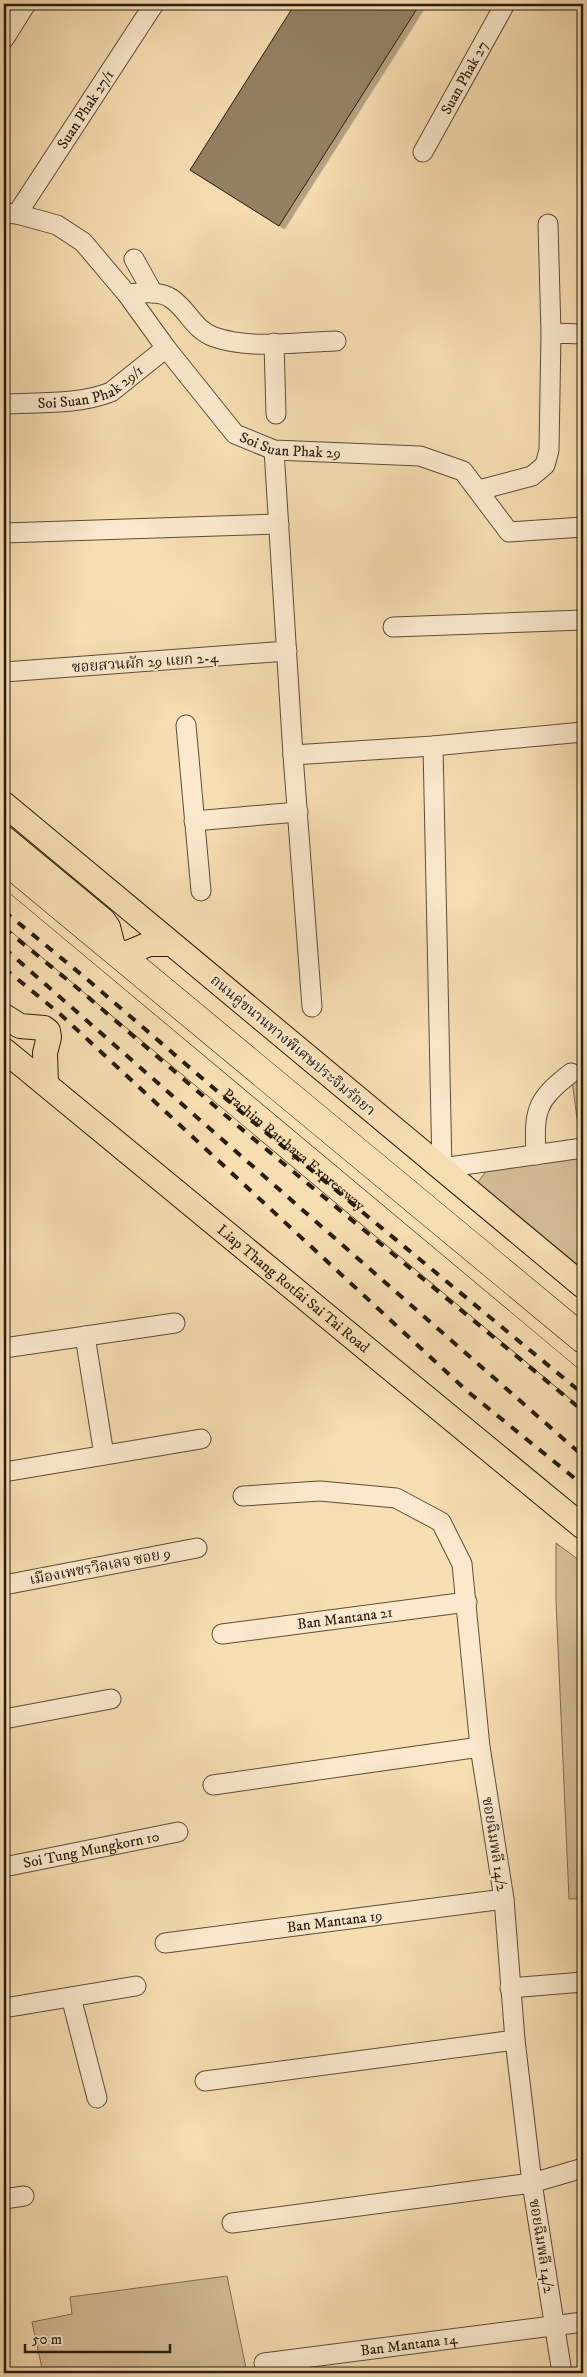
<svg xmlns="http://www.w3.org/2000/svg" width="587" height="2377" viewBox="0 0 587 2377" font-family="'IM FELL DW Pica','Noto Serif Thai',serif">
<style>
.green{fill:#d4bc96;stroke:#7e6c52}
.building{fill:#948163;stroke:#281d0d;filter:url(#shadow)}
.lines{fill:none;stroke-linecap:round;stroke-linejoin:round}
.minor-casing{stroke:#5c4d36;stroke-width:21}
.major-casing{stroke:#281d0d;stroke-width:26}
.highway-casing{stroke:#281d0d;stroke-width:29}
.minor{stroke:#fae9cd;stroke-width:19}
.major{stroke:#f7ddb2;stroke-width:24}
.highway{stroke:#f7ddb2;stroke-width:28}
.rail{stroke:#281d0d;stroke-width:4;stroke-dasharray:9 9;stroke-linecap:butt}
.labels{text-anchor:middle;stroke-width:4;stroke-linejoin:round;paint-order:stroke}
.street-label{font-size:15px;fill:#281d0d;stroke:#fae9cd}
</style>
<defs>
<filter id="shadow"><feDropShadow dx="5.5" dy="3" stdDeviation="0" flood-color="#0004"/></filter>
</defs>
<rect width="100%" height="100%" fill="#f7ddb2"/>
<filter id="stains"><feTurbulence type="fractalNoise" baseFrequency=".004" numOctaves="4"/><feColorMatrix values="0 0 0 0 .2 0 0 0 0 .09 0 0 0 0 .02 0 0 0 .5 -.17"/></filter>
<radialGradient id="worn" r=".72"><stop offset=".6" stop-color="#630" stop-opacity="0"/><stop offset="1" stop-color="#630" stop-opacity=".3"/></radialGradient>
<!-- green -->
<path class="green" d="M 571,1073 L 583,1074 L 583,1269 L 478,1182 L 487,1170 L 582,1156 Z
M 556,1543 L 583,1563 L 583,1899 L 569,1899 L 556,1601 Z
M 227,2276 L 247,2373 L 43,2373 L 32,2322 L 72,2314 L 70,2297 Z"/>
<!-- building -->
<path class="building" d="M 295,4 L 420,4 L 279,226 L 190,170 Z"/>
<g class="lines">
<defs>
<g id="minor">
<path d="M 4,39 L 26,4"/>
<path id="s1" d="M 423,152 L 505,4"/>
<path id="s2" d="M 4,213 L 17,214 L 57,225 L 83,242 L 127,294 L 166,348 L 235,434 L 274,450 L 420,456 L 463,471 L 509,532 L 583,527"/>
<path id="s3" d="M 17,214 L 154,4"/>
<path d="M 548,224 L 551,333"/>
<path d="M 134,259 L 153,293"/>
<path d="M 127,294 C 140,293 160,290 172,299 C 188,310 194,330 214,337 C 252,350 297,342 336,341"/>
<path d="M 274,343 L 276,414"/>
<path id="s4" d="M 4,404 C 39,402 78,405 111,392 L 166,348"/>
<path d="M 274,450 L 293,755 L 312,1007"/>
<path d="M 479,490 L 532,476 L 545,465 L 549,450 L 551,333 L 583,334"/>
<path d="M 4,533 L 279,524"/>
<path d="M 393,627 L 583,620"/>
<path d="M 4,672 L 287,651"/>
<path d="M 186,725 L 201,891"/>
<path d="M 433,746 L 442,1168 L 583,1148"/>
<path d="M 293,755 L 433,746 L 583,732"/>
<path d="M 194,821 L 298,812"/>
<path d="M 536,1155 C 534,1111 535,1101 571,1073"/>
<path d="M 85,1336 L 104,1455"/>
<path d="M 4,1348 L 175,1323"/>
<path d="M 4,1472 L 201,1439"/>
<path d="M 243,1496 L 320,1491 L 396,1498 L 441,1522 L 462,1564 L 480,1747 L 504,1899 L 515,2040 L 532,2183 L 562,2373"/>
<path d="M 4,1585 L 197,1548"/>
<path id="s5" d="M 222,1634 L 467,1602"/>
<path d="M 4,1719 L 111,1699"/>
<path d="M 213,1785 L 480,1747"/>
<path id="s6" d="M 4,1867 L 178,1832"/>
<path id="s7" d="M 165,1943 L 504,1899"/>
<path d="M 510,1988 L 583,1982"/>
<path d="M 71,1997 L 97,2098"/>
<path d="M 4,2008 L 136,1986"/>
<path d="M 205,2081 L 515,2040"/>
<path d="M 4,2199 L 24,2196"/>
<path d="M 232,2223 L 532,2183 L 583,2168"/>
<path id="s8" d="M 264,2363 L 583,2322"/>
</g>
<g id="major">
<path d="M 4,804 L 583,1286"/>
<path d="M 4,838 L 103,920 L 108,927 L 114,951 L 119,953 L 125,954 L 149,944 L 171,944"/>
<path d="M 4,1016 L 20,1026 L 44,1028 L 48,1031 L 49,1037 L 45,1053 L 46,1084"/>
<path id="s9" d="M 4,1050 L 583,1527"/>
</g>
<g id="highway">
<path d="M 4,859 L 583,1339"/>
<path id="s10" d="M 4,907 L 583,1391"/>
</g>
</defs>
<!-- minor casing -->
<use href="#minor" class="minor-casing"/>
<!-- major casing -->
<use href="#major" class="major-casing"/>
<!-- highway casing -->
<use href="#highway" class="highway-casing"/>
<!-- minor -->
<use href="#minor" class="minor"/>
<!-- major -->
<use href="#major" class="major"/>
<!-- highway -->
<use href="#highway" class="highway"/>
<!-- rail -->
<path class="rail" d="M 4,911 L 88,980 L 246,1116 L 583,1394
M 4,928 L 81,991 L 238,1126 L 583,1411
M 4,948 L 583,1456
M 4,968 L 60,1014 L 467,1391 L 583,1485"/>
</g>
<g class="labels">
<!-- street labels -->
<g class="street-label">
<text dy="5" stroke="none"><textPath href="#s1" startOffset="85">Suan Phak 27</textPath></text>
<text dy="5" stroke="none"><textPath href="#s3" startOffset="125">Suan Phak 27/1</textPath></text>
<text dy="5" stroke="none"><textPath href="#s4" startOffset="90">Soi Suan Phak 29/1</textPath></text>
<text dy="5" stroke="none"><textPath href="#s2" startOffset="388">Soi Suan Phak 29</textPath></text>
<text transform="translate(145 662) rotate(-4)" y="5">ซอยสวนผัก 29 แยก 2-4</text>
<text transform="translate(293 1045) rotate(40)" y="5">ถนนคู่ขนานทางพิเศษประจิมรัถยา</text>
<text dy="5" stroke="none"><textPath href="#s10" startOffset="378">Prachim Ratthaya Expressway</textPath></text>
<text dy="5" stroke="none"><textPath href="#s9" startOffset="375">Liap Thang Rotfai Sai Tai Road</textPath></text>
<text transform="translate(100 1566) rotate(-11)" y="5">เมืองเพชรวิลเลจ ซอย 9</text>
<text dy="5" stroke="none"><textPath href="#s5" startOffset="124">Ban Mantana 21</textPath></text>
<text transform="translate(495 1844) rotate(81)" y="5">ซอยฉิมพลี 14/2</text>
<text dy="5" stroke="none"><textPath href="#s6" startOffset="89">Soi Tung Mungkorn 10</textPath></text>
<text dy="5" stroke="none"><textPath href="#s7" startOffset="171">Ban Mantana 19</textPath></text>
<text transform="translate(542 2246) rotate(81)" y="5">ซอยฉิมพลี 14/2</text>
<text dy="5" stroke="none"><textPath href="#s8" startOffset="146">Ban Mantana 14</textPath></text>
</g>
</g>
<!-- margin -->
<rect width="587" height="2377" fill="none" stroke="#f7ddb2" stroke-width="20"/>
<rect x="5" y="5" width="577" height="2367" fill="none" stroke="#281d0d" stroke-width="2.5"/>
<rect x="10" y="10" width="567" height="2357" fill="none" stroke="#281d0d"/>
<!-- scale -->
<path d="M25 2344v8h145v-8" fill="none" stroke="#281d0d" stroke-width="2.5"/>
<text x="32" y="2344" font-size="15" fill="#281d0d" stroke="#fae9cd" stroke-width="4" paint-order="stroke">50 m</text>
<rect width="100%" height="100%" filter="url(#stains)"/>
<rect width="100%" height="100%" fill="url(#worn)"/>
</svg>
